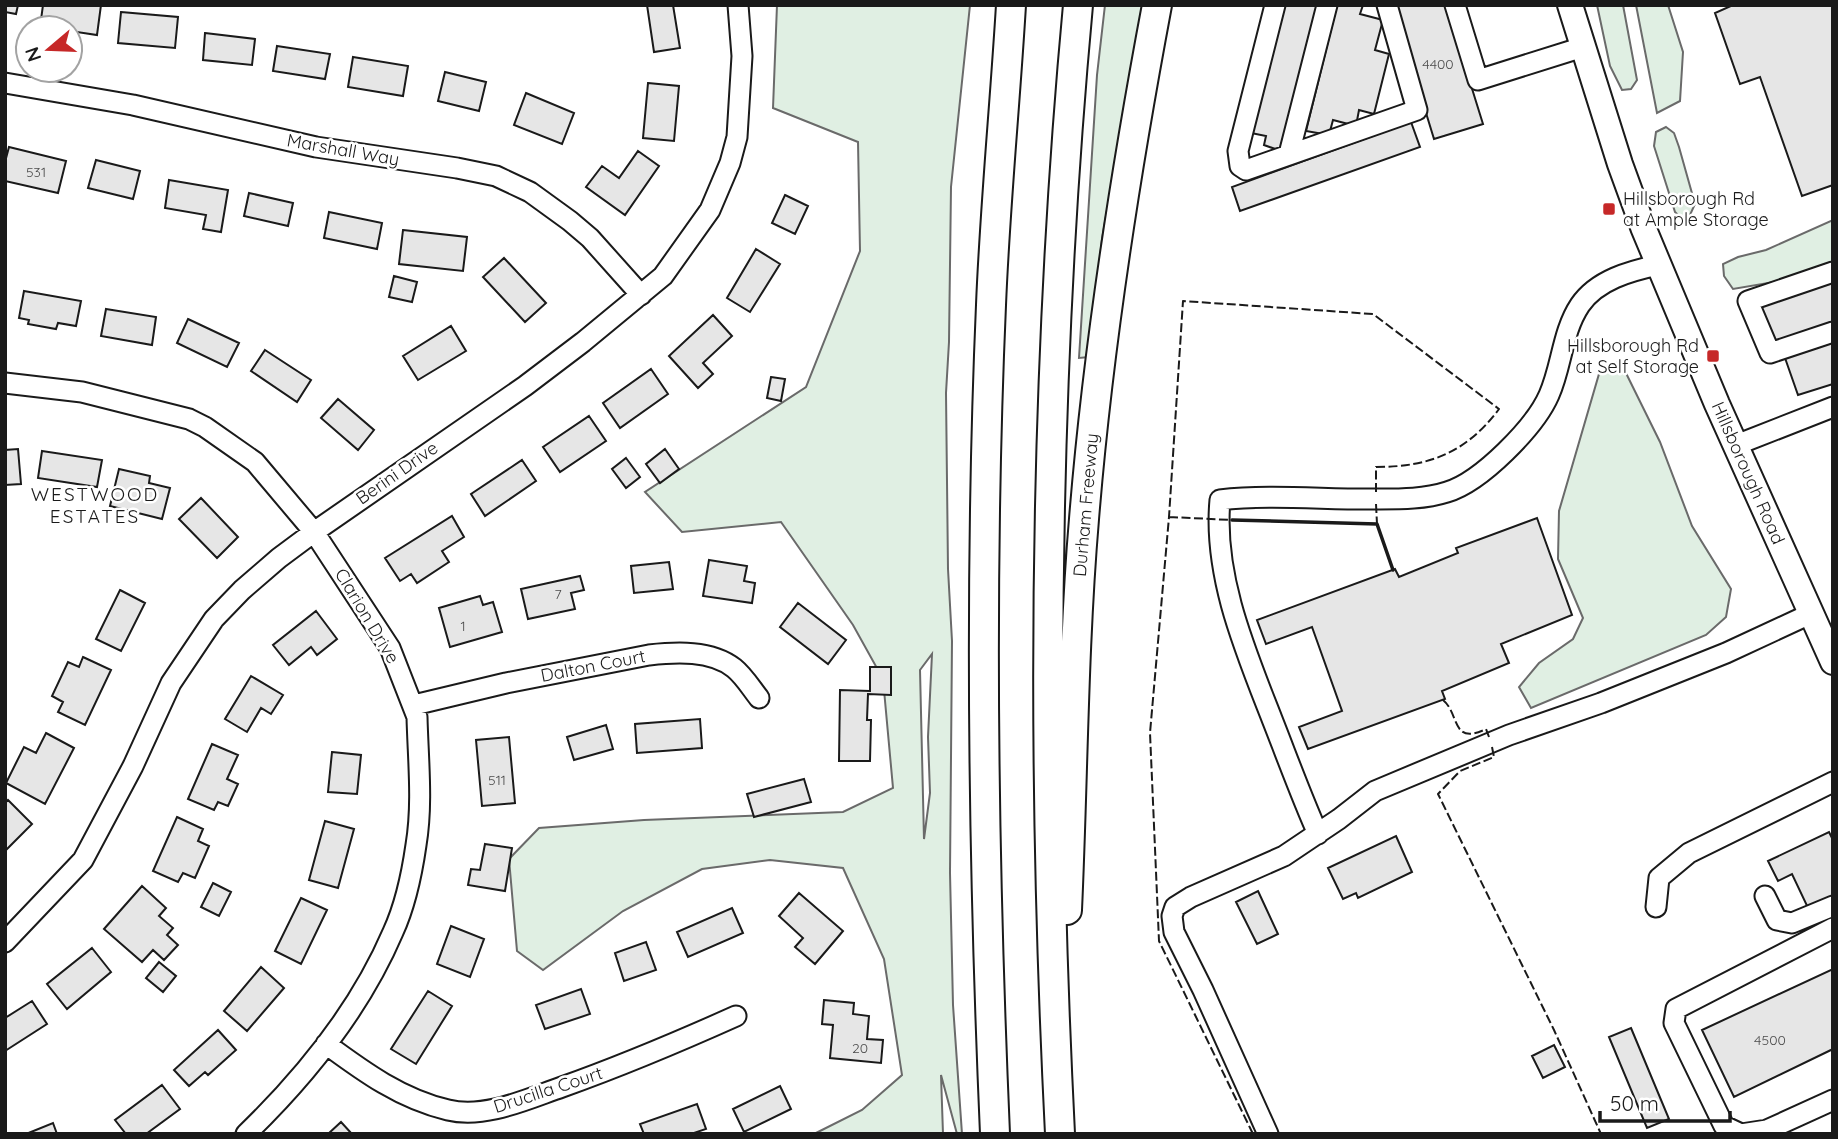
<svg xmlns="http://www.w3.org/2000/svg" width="1838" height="1139" viewBox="0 0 1838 1139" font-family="Quicksand,sans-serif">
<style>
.green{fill:#e0efe3;stroke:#6a6a6a;stroke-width:2;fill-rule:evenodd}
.building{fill:#e6e6e6;stroke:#1a1a1a;stroke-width:2}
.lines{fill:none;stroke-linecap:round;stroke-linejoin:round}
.minor-casing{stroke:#1a1a1a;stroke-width:23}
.major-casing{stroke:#1a1a1a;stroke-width:28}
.highway-casing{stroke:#1a1a1a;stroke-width:32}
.minor{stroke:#fff;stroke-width:19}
.major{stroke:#fff;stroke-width:24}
.highway{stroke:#fff;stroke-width:28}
.fence{stroke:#1a1a1a;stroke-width:2;stroke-dasharray:9 3.5;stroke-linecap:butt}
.wall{stroke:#1a1a1a;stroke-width:3.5}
.poi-dot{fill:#c62828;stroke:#fff;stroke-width:2.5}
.labels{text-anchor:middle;stroke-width:5;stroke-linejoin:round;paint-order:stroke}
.number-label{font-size:14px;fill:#4d4d4d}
.street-label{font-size:18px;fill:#1a1a1a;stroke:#fff}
.poi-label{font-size:18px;fill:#1a1a1a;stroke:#fff;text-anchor:start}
.neighbourhood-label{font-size:19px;letter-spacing:2px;fill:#1a1a1a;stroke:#fff}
</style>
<rect width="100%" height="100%" fill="#fff"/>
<!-- green -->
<path class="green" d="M 777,5 L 970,5 L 951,187 L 949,342 L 946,393 L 948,569 L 952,641 L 950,873 L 953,1005 L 962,1134 L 957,1134 L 941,1075 L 943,1134 L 814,1134 L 862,1110 L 902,1075 L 884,959 L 843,868 L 770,860 L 702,869 L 623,911 L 543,970 L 517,951 L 509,859 L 539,828 L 644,820 L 843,812 L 893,788 L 883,679 L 853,625 L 781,522 L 682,532 L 645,492 L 806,387 L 860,251 L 858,142 L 773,108 ZM 932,654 L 928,737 L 930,793 L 924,839 L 920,670 Z
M 1105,5 L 1143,5 L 1102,239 L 1089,357 L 1079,358 L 1097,75 Z
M 1597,5 L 1623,5 L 1637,80 L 1631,89 L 1622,90 L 1610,66 Z
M 1636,5 L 1668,5 L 1683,52 L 1680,101 L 1657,113 Z
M 1666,127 L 1674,133 L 1679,147 L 1695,204 L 1690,215 L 1681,218 L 1675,212 L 1654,146 L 1656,132 Z
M 1833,220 L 1833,266 L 1798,278 L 1733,289 L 1724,276 L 1723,264 L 1738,257 L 1766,250 Z
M 1620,361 L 1660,442 L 1692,526 L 1731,589 L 1726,617 L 1706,635 L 1531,708 L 1519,687 L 1539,663 L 1573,639 L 1583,618 L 1558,559 L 1559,511 L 1599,374 Z"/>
<!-- building -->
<path class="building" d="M 5,5 L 18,5 L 16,14 L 5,12 Z
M 43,5 L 101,5 L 97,35 L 70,31 L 70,28 L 40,27 Z
M 647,5 L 673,5 L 680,48 L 654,52 Z
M 1284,5 L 1317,5 L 1281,151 L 1264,145 L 1266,136 L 1251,133 Z
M 1337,5 L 1363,5 L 1360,14 L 1383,20 L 1375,50 L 1389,54 L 1374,114 L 1359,110 L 1356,126 L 1333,120 L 1329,135 L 1306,131 Z
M 1393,5 L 1446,5 L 1483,124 L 1434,139 Z
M 1733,5 L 1833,5 L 1833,185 L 1802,196 L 1760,77 L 1740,84 L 1715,13 Z
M 121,12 L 178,17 L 175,48 L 118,43 Z
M 205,33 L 255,39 L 252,65 L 203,60 Z
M 277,46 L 330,54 L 325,79 L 273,71 Z
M 353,57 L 408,66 L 403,96 L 348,87 Z
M 445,72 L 486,82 L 479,111 L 438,101 Z
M 648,83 L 679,86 L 674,141 L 643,138 Z
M 526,93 L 574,113 L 562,144 L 514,125 Z
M 1411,122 L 1420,147 L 1240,211 L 1232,187 Z
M 9,147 L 66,161 L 58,193 L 5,181 L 5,162 Z
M 638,151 L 659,166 L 625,215 L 586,187 L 602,166 L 619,178 Z
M 96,160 L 140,171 L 133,199 L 88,188 Z
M 169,180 L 228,190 L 221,232 L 203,229 L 206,215 L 165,208 Z
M 249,193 L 293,203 L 288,226 L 244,216 Z
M 785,195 L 808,206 L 795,234 L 772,223 Z
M 329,212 L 382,223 L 377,249 L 324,238 Z
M 403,230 L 467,237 L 463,271 L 399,264 Z
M 756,249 L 780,264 L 750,312 L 727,298 Z
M 504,258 L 546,303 L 525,322 L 483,277 Z
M 394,276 L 417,282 L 412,302 L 389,297 Z
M 1833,282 L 1833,324 L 1773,344 L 1760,306 Z
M 24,291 L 81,301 L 76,326 L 58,323 L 56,329 L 28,324 L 29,320 L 19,318 Z
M 106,309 L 156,317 L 152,345 L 101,336 Z
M 713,315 L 732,336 L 703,363 L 713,374 L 698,388 L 669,356 Z
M 188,319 L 239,343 L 227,367 L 177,343 Z
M 451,326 L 466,351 L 418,380 L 403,356 Z
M 1833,342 L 1833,384 L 1798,395 L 1785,358 Z
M 265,350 L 311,380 L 297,402 L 251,371 Z
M 651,369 L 668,394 L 620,428 L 603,403 Z
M 771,377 L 785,379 L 781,401 L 767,398 Z
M 338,399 L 374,430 L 358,450 L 321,418 Z
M 589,416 L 606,441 L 560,472 L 543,447 Z
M 18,449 L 21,484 L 5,485 L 5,450 Z
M 665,449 L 679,469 L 660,483 L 646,464 Z
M 42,451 L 102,460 L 97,487 L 38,478 Z
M 626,458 L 640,477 L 626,488 L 612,469 Z
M 522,460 L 536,481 L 485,516 L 471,494 Z
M 119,469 L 150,476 L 149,483 L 170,488 L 162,519 L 110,506 Z
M 201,498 L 238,537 L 217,558 L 179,519 Z
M 452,516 L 464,537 L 442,551 L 449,562 L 417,583 L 411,574 L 400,581 L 385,558 Z
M 1537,518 L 1572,615 L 1501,644 L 1509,663 L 1442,691 L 1445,699 L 1308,749 L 1299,727 L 1342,711 L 1312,627 L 1266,644 L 1257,620 L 1395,569 L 1399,577 L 1458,553 L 1456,548 Z
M 709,560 L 747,566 L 744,581 L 755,583 L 752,603 L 703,596 Z
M 669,562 L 673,589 L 634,593 L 631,566 Z
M 580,576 L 584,590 L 571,593 L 575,609 L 528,619 L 521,589 Z
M 120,590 L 145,603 L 121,651 L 96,639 Z
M 480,596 L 483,605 L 493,602 L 502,632 L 450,647 L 439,608 Z
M 798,603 L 846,640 L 828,664 L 780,627 Z
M 316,611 L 337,639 L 317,655 L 311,647 L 289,665 L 273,645 Z
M 83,657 L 111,670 L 85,725 L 58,712 L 63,702 L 52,696 L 68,662 L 79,667 Z
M 870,667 L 891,667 L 891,695 L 868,694 L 867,720 L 871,720 L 870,761 L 839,761 L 840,690 L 870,691 Z
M 251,676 L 283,695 L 271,714 L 261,708 L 247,732 L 225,719 Z
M 700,719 L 702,748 L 637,753 L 635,724 Z
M 606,725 L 613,749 L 574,760 L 567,737 Z
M 46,733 L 74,748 L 45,804 L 6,783 L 24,747 L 36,753 Z
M 509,737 L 515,803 L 482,806 L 476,740 Z
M 212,744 L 238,755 L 227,779 L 238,784 L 228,806 L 218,802 L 214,810 L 188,799 Z
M 332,752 L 361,755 L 357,794 L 328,792 Z
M 804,779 L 811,802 L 754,817 L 747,794 Z
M 8,800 L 32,824 L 5,851 L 5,803 Z
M 177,817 L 203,829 L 198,841 L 209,846 L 195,878 L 183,873 L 178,882 L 153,871 Z
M 325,821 L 354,829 L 338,888 L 309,880 Z
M 1829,832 L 1833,840 L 1833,899 L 1809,910 L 1792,874 L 1778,881 L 1768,861 Z
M 1396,836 L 1412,872 L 1358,898 L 1356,893 L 1343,899 L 1328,868 Z
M 485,844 L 512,848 L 505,891 L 468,885 L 471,869 L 480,870 Z
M 213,883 L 231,892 L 219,916 L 201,907 Z
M 142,886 L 166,908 L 159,916 L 173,928 L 167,935 L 178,945 L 164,960 L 153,950 L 142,962 L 104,929 Z
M 1258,891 L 1278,934 L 1257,944 L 1236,902 Z
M 799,893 L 843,931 L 815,964 L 795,947 L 803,938 L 779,916 Z
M 301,898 L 327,910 L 301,964 L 275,951 Z
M 732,908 L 743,933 L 688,957 L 677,932 Z
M 451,926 L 484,939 L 470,977 L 437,964 Z
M 646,942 L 656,970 L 624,981 L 615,953 Z
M 92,948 L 111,972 L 67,1009 L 47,984 Z
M 159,962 L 176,976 L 163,992 L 146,978 Z
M 261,967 L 284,988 L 247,1031 L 224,1011 Z
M 1833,969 L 1833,1049 L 1734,1097 L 1702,1030 Z
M 581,989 L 590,1014 L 545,1029 L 536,1005 Z
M 428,991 L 452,1006 L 416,1064 L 391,1049 Z
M 824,1000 L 854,1003 L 853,1014 L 869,1016 L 867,1039 L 883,1040 L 881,1063 L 830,1058 L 833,1025 L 822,1024 Z
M 32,1001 L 47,1024 L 5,1051 L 5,1018 Z
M 1631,1028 L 1669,1119 L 1647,1128 L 1609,1037 Z
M 218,1030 L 236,1050 L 208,1075 L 205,1072 L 189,1086 L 174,1070 Z
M 1554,1045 L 1565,1067 L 1543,1078 L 1532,1056 Z
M 162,1085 L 180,1109 L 146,1134 L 126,1134 L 115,1120 Z
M 780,1086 L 791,1109 L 744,1132 L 733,1109 Z
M 697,1104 L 706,1129 L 691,1134 L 644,1134 L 640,1124 Z
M 341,1122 L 352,1134 L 328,1134 Z
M 53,1123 L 57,1134 L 26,1134 Z"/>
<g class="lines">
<defs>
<path id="minor" d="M 1275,5 L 1238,151 L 1240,166 L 1246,170 L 1417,110 L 1387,5
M 1455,5 L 1478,80 L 1583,47
M 5,83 L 133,105 L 316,147 L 457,168 L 496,176 L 530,192 L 570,221 L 590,238 L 641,295
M 1289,154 L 1327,5
M 1833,272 L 1748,301 L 1770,353 L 1833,332
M 5,383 L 82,392 L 189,419 L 205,427 L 255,462 L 314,532 L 390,648 L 417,717 C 418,759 423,803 416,845 C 412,873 405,906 393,932 C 360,1009 306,1076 246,1134
M 1736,445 L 1833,407
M 414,705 L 506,683 L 649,655 C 676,652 711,650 734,668 C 744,676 751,688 759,698
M 1318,834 C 1301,796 1287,757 1272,719 C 1245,650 1213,575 1220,500 C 1270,494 1328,500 1379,499 C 1402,499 1425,499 1447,492 C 1481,482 1535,427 1549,395 C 1562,366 1562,332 1580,305 C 1597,280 1630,271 1658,265
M 1765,896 L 1777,920 L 1792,923 L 1833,906
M 1656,907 L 1659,878 L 1689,853 L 1833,782
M 5,942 L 83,860 L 133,766 L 171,683 L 214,619 L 242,590 L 279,558 L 314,532 L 525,386 L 583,342 L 663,276 L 710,210 L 730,163 L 737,137 L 742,56 L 738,5
M 326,1044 C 364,1072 401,1099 448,1110 C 485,1119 527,1099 562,1087 C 621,1066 678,1042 736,1016
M 1268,1134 L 1203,990 L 1174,932 L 1172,916 L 1175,907 L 1191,897 L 1284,856 L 1339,819 L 1375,791 L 1509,735 L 1601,703 L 1726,653 L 1810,614
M 1741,1134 L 1724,1126 L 1674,1023 L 1676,1009 L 1833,928
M 1741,1134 L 1767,1130 L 1833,1100"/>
<path id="major" d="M 1570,5 L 1620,164 L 1643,227 L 1717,404 L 1833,662"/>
<path id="highway" d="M 1067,910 C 1073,779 1073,649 1084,519 C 1098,346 1125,175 1157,5
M 995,1134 C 983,858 979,581 991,305 C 995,205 1005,105 1011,5
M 1060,1134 C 1041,757 1043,381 1078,5"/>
</defs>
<!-- minor casing -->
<use href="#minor" class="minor-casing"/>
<!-- major casing -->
<use href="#major" class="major-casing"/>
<!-- highway casing -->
<use href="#highway" class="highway-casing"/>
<!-- minor -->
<use href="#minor" class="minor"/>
<!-- major -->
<use href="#major" class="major"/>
<!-- highway -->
<use href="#highway" class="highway"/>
<!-- fence -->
<path class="fence" d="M 1376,504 L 1377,524
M 1169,517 L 1232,520
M 1443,700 C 1460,714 1451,746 1486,729 L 1489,737
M 1492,747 L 1494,757 L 1460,771 L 1438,794 L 1554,1030 L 1601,1134
M 1253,1134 L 1159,941 L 1150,733 L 1169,517 L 1183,301 L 1373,314 L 1499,409 C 1466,453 1429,467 1376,467 L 1376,493"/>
<!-- wall -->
<path class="wall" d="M 1232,520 L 1377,524 L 1393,570"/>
</g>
<!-- markers -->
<g class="poi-dot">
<rect x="1602" y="202" width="14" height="14" rx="3.5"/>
<rect x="1706" y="349" width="14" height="14" rx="3.5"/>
</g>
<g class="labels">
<!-- number labels -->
<g class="number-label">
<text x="1438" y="69">4400</text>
<text x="36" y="177">531</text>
<text x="558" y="599">7</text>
<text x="463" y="631">1</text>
<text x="497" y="785">511</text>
<text x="1770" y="1045">4500</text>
<text x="860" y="1053">20</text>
</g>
<!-- street labels -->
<g class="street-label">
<text transform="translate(343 150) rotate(10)" y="6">Marshall Way</text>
<text transform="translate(397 473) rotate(-35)" y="6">Berini Drive</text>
<text transform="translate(1748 473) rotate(66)" y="6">Hillsborough Road</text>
<text transform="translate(1086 505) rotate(-85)" y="6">Durham Freeway</text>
<text transform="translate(367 616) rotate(59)" y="6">Clarion Drive</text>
<text transform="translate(593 666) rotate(-11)" y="6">Dalton Court</text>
<text transform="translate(548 1090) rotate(-18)" y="6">Drucilla Court</text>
</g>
<!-- poi labels -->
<g class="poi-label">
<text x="1623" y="205">Hillsborough Rd<tspan x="1623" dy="21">at Ample Storage</tspan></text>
<text x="1699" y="352" text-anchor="end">Hillsborough Rd<tspan x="1699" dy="21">at Self Storage</tspan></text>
</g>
<!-- neighbourhood labels -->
<g class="neighbourhood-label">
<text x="95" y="501">WESTWOOD<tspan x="95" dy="22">ESTATES</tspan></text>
</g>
</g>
<!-- border -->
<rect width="1838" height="1139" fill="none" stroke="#1a1a1a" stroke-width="14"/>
<!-- north arrow -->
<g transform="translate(49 49) rotate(251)"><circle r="33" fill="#ffffff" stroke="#a3a3a3" stroke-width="2"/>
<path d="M0-5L12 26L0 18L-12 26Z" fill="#c62828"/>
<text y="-10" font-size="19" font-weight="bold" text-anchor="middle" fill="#1a1a1a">N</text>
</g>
<!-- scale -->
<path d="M1600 1111v10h130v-10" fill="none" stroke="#1a1a1a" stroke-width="3.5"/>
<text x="1610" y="1111" font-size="21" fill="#1a1a1a" stroke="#ffffff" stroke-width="5" paint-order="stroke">50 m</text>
</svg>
